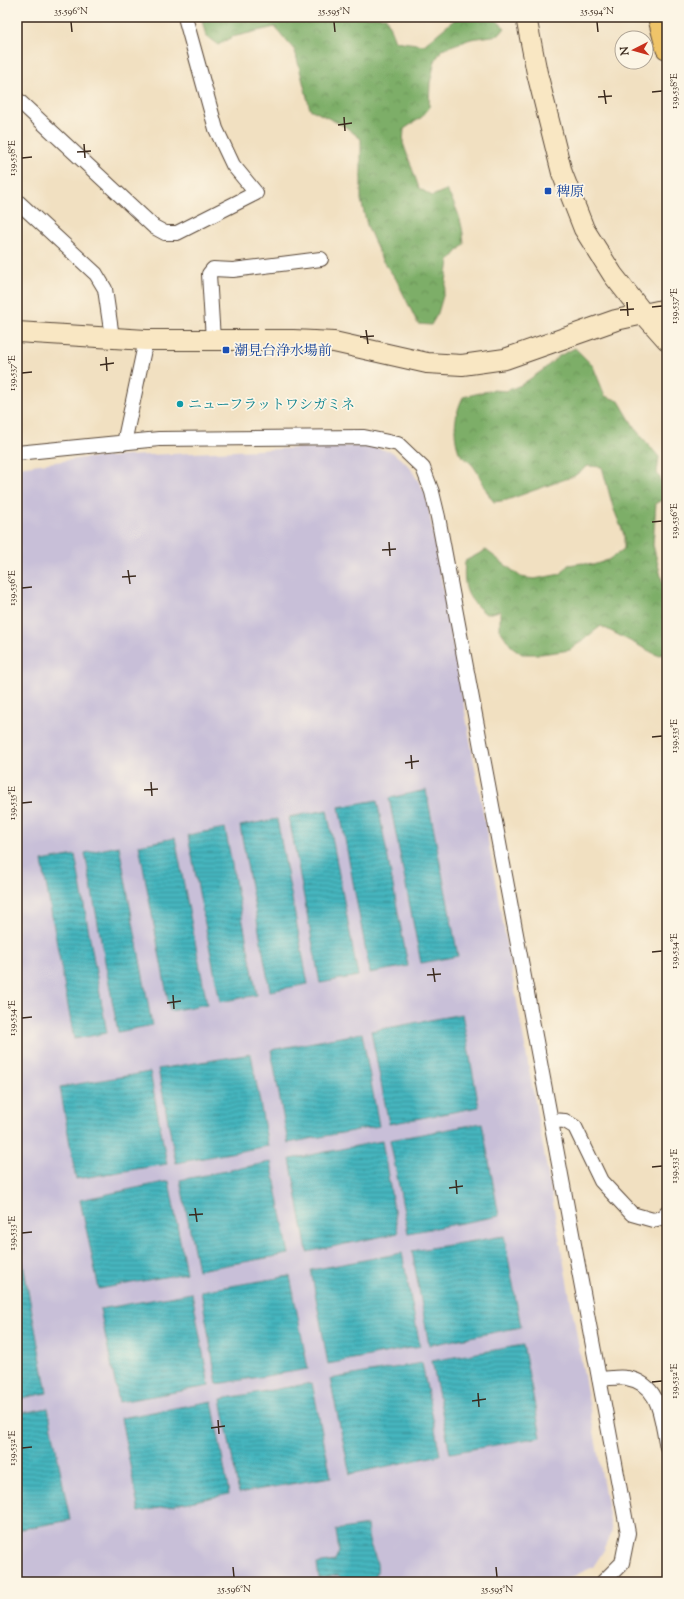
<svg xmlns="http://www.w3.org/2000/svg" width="684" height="1599" viewBox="0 0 684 1599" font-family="'Sorts Mill Goudy','Noto Serif JP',serif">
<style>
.industrial{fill:#c8bfd8}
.forest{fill:url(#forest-crowns);stroke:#5c6c43}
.water{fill:url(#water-rules);stroke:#40706e}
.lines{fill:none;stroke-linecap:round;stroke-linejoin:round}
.street-casing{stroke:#564536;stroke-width:16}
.secondary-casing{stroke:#564536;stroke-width:22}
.primary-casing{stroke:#564536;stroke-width:24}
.street{stroke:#fff;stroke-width:14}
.secondary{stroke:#f9e7c3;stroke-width:20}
.primary{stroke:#efc469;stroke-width:22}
.ticks{fill:none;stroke:#3b2a1e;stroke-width:1.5}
.transit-dot{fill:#1a4fb4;stroke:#fcf5e5;stroke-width:1.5}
.culture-dot{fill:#0f9aa8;stroke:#fcf5e5;stroke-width:1.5}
.labels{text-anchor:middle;stroke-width:3.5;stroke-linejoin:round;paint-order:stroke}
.transit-label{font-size:14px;fill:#164399;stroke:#fcf5e5;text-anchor:start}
.culture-label{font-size:14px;fill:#0d838f;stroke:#fcf5e5;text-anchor:start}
.neatline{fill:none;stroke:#3b2a1e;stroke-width:1.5}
.ticks-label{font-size:10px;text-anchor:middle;fill:#3b2a1e}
</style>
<defs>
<pattern id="forest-crowns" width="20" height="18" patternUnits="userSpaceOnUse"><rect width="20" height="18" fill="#7dae68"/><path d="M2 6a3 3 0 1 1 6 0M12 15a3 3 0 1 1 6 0" fill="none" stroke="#688e55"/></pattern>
<pattern id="water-rules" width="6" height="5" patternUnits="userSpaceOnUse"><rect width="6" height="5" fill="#45b5be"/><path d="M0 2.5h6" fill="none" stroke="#3b939a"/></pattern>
</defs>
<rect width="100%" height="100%" fill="#fcf5e5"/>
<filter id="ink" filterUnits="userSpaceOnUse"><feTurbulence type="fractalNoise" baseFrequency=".025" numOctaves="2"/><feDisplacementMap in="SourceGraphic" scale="8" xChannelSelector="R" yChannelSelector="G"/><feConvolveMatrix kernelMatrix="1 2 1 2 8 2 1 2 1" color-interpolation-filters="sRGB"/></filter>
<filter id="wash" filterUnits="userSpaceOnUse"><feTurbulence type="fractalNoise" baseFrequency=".012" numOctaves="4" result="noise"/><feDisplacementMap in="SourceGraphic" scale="16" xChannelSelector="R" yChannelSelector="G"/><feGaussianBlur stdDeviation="0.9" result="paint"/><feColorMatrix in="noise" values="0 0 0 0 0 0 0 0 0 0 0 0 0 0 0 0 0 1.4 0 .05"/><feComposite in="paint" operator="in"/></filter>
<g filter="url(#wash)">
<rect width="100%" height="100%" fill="#f1e0c1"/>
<!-- industrial -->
<path class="industrial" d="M 365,445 L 392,452 L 409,466 L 426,494 L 612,1532 L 604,1550 L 593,1567 L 561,1582 L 17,1582 L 17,467 L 85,458 Z"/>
<!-- forest -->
<path class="forest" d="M 201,17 L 386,17 L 395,41 L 424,45 L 454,20 L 467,17 L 485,17 L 494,18 L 505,28 L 499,35 L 471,39 L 442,49 L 435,61 L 430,83 L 429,108 L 422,117 L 404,129 L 403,143 L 419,188 L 432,196 L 446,190 C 457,206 463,224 464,244 L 449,261 L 445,289 L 438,313 L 431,325 L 418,324 L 396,279 L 382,260 L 367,225 L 361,200 L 361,139 L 346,127 L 310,109 L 295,51 L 275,27 L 232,37 L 218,45 L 206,36 Z
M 575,348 L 593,366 L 605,396 L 619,401 L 636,430 L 659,457 L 657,473 L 667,490 L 664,499 L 656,503 L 653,545 L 663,584 L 667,585 L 667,654 L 657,655 L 601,626 L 570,650 L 541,654 L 522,654 L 511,646 L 500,630 L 500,611 L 486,614 C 465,597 463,587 465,561 L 486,550 L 521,577 L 534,579 L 561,574 L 568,565 L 583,563 L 593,565 L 608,560 L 624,549 L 624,535 L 613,507 L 602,467 L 588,466 L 574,476 L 507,500 L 494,502 C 485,492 482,478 474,467 C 470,461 462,458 459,452 C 452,434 455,413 463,397 L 492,390 L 506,391 L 521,385 L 543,370 L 559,356 Z"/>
<!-- water -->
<path class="water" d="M 426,790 L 458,956 L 421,963 L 389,798 Z
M 377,800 L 408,966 L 370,973 L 339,807 Z
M 327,810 L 358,976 L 320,983 L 289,817 Z
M 277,819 L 308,984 L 270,991 L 240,826 Z
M 225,828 L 257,995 L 220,1002 L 188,835 Z
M 175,838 L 207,1004 L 170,1011 L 139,845 Z
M 119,846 L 152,1025 L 118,1032 L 85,853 Z
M 75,855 L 107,1033 L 74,1039 L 42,861 Z
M 462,1014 L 479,1107 L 389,1124 L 371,1031 Z
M 362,1033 L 379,1126 L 288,1143 L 271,1050 Z
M 251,1054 L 268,1146 L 176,1163 L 158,1069 Z
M 150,1072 L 167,1164 L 76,1179 L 60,1087 Z
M 482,1123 L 499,1216 L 408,1233 L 390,1140 Z
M 382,1141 L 398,1233 L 307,1252 L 290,1159 Z
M 271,1162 L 289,1254 L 198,1270 L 180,1180 Z
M 169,1181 L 186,1273 L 99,1289 L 80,1200 Z
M 504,1236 L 521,1327 L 429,1345 L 412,1251 Z
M 21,1253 L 47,1393 L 17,1399 L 17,1254 Z
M 402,1253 L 420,1346 L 328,1364 L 311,1270 Z
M 290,1276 L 308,1369 L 217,1384 L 201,1291 Z
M 192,1293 L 209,1386 L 119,1402 L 100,1309 Z
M 523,1345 L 541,1437 L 450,1453 L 432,1361 Z
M 422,1363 L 440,1455 L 350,1474 L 330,1379 Z
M 312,1383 L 331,1477 L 239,1493 L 221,1399 Z
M 212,1401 L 229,1494 L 139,1512 L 121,1418 Z
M 48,1408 L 70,1520 L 17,1530 L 17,1414 Z
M 367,1525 C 368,1532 368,1541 371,1547 C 376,1559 383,1572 370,1582 L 344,1582 L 338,1575 L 319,1578 L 317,1564 L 335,1561 L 339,1552 L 336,1530 Z"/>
</g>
<g filter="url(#ink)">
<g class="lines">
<defs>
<path id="street" d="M 17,99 L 154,227 L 165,233 L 177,233 L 256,193 L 233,165 L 216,129 L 185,17
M 17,201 L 96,274 L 105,289 L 112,337
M 213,340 L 209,274 L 213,269 L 233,270 L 321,259
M 124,443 L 146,340
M 17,453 L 159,439 L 364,437 L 398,444 L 423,468 L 432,492 L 438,517 L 628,1533 L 622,1563 L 603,1582
M 552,1120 L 565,1121 L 575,1127 L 601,1181 L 632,1214 L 653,1220 L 661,1218 L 667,1212
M 599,1379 C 608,1379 619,1376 627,1378 C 662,1384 661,1421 667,1447"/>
<path id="secondary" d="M 526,17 L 537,73 L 562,173 L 584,229 L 613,275 L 643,313 L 667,340
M 17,332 L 146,340 L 293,340 L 334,342 L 427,363 L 462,365 L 505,359 L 616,320 L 667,309"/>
<path id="primary" d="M 659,17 L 667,48"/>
</defs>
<!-- street casing -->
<use href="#street" class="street-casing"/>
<!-- secondary casing -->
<use href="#secondary" class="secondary-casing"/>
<!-- primary casing -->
<use href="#primary" class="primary-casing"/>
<!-- street -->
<use href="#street" class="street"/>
<!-- secondary -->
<use href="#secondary" class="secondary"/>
<!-- primary -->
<use href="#primary" class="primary"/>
</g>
</g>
<!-- ticks -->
<path class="ticks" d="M 71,22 L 72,32M 334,22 L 335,32M 597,22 L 598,32M 604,90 L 606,104M 652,92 L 662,91M 598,97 L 612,96M 344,117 L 345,131M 338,125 L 352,123M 84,144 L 85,158M 77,152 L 91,151M 22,158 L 32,157M 627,302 L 628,316M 652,307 L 662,306M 620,310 L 634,309M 366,330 L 368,344M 360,337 L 374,336M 106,357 L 107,371M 100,365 L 114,363M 22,373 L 32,372M 652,522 L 662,521M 389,542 L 390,556M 382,550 L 396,549M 128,570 L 130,584M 122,577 L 136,576M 22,588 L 32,587M 652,737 L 662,736M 411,755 L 412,769M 405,763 L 419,761M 151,782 L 152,796M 144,790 L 158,789M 22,803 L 32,802M 652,952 L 662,951M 433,968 L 435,982M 427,975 L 441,974M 173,995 L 174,1009M 167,1003 L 181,1001M 22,1018 L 32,1017M 652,1167 L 662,1166M 456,1180 L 457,1194M 449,1188 L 463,1186M 195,1208 L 197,1222M 189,1215 L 203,1214M 22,1233 L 32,1232M 652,1382 L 662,1381M 478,1393 L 479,1407M 472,1401 L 486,1399M 218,1420 L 219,1434M 211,1428 L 225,1426M 22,1448 L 32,1447M 233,1567 L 234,1577M 496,1567 L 497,1577"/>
<!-- markers -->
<g class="transit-dot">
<rect x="544" y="187" width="8" height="8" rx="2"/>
<rect x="222" y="346" width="8" height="8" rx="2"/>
</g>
<circle class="culture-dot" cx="180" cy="404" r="4"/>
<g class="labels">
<!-- transit labels -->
<g class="transit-label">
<text x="556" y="196">稗原</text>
<text x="234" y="355">潮見台浄水場前</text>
</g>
<!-- culture labels -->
<g class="culture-label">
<text x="188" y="409">ニューフラットワシガミネ</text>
</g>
</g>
<!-- margin -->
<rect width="684" height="1599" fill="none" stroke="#fcf5e5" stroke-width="44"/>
<!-- north arrow -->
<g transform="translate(634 50) rotate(264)"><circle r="19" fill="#fcf5e5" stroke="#afa495"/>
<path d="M0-3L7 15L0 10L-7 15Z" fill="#c8321e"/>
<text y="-6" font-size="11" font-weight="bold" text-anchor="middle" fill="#3b2a1e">N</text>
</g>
<rect x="22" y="22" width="640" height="1555" class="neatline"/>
<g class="ticks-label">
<text x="71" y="14">35.596°N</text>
<text x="334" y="14">35.595°N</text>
<text x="597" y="14">35.594°N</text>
<text transform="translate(673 91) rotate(-90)" y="4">139.538°E</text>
<text transform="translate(11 158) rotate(-90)" y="4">139.538°E</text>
<text transform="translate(673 306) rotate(-90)" y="4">139.537°E</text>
<text transform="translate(11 373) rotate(-90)" y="4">139.537°E</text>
<text transform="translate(673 521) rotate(-90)" y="4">139.536°E</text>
<text transform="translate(11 588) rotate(-90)" y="4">139.536°E</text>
<text transform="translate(673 736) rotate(-90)" y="4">139.535°E</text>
<text transform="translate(11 803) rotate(-90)" y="4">139.535°E</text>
<text transform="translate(673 951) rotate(-90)" y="4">139.534°E</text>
<text transform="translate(11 1018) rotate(-90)" y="4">139.534°E</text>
<text transform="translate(673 1166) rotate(-90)" y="4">139.533°E</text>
<text transform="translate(11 1233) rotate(-90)" y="4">139.533°E</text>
<text transform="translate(673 1381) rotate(-90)" y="4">139.532°E</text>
<text transform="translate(11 1448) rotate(-90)" y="4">139.532°E</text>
<text x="234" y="1592">35.596°N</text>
<text x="497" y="1592">35.595°N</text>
</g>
</svg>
